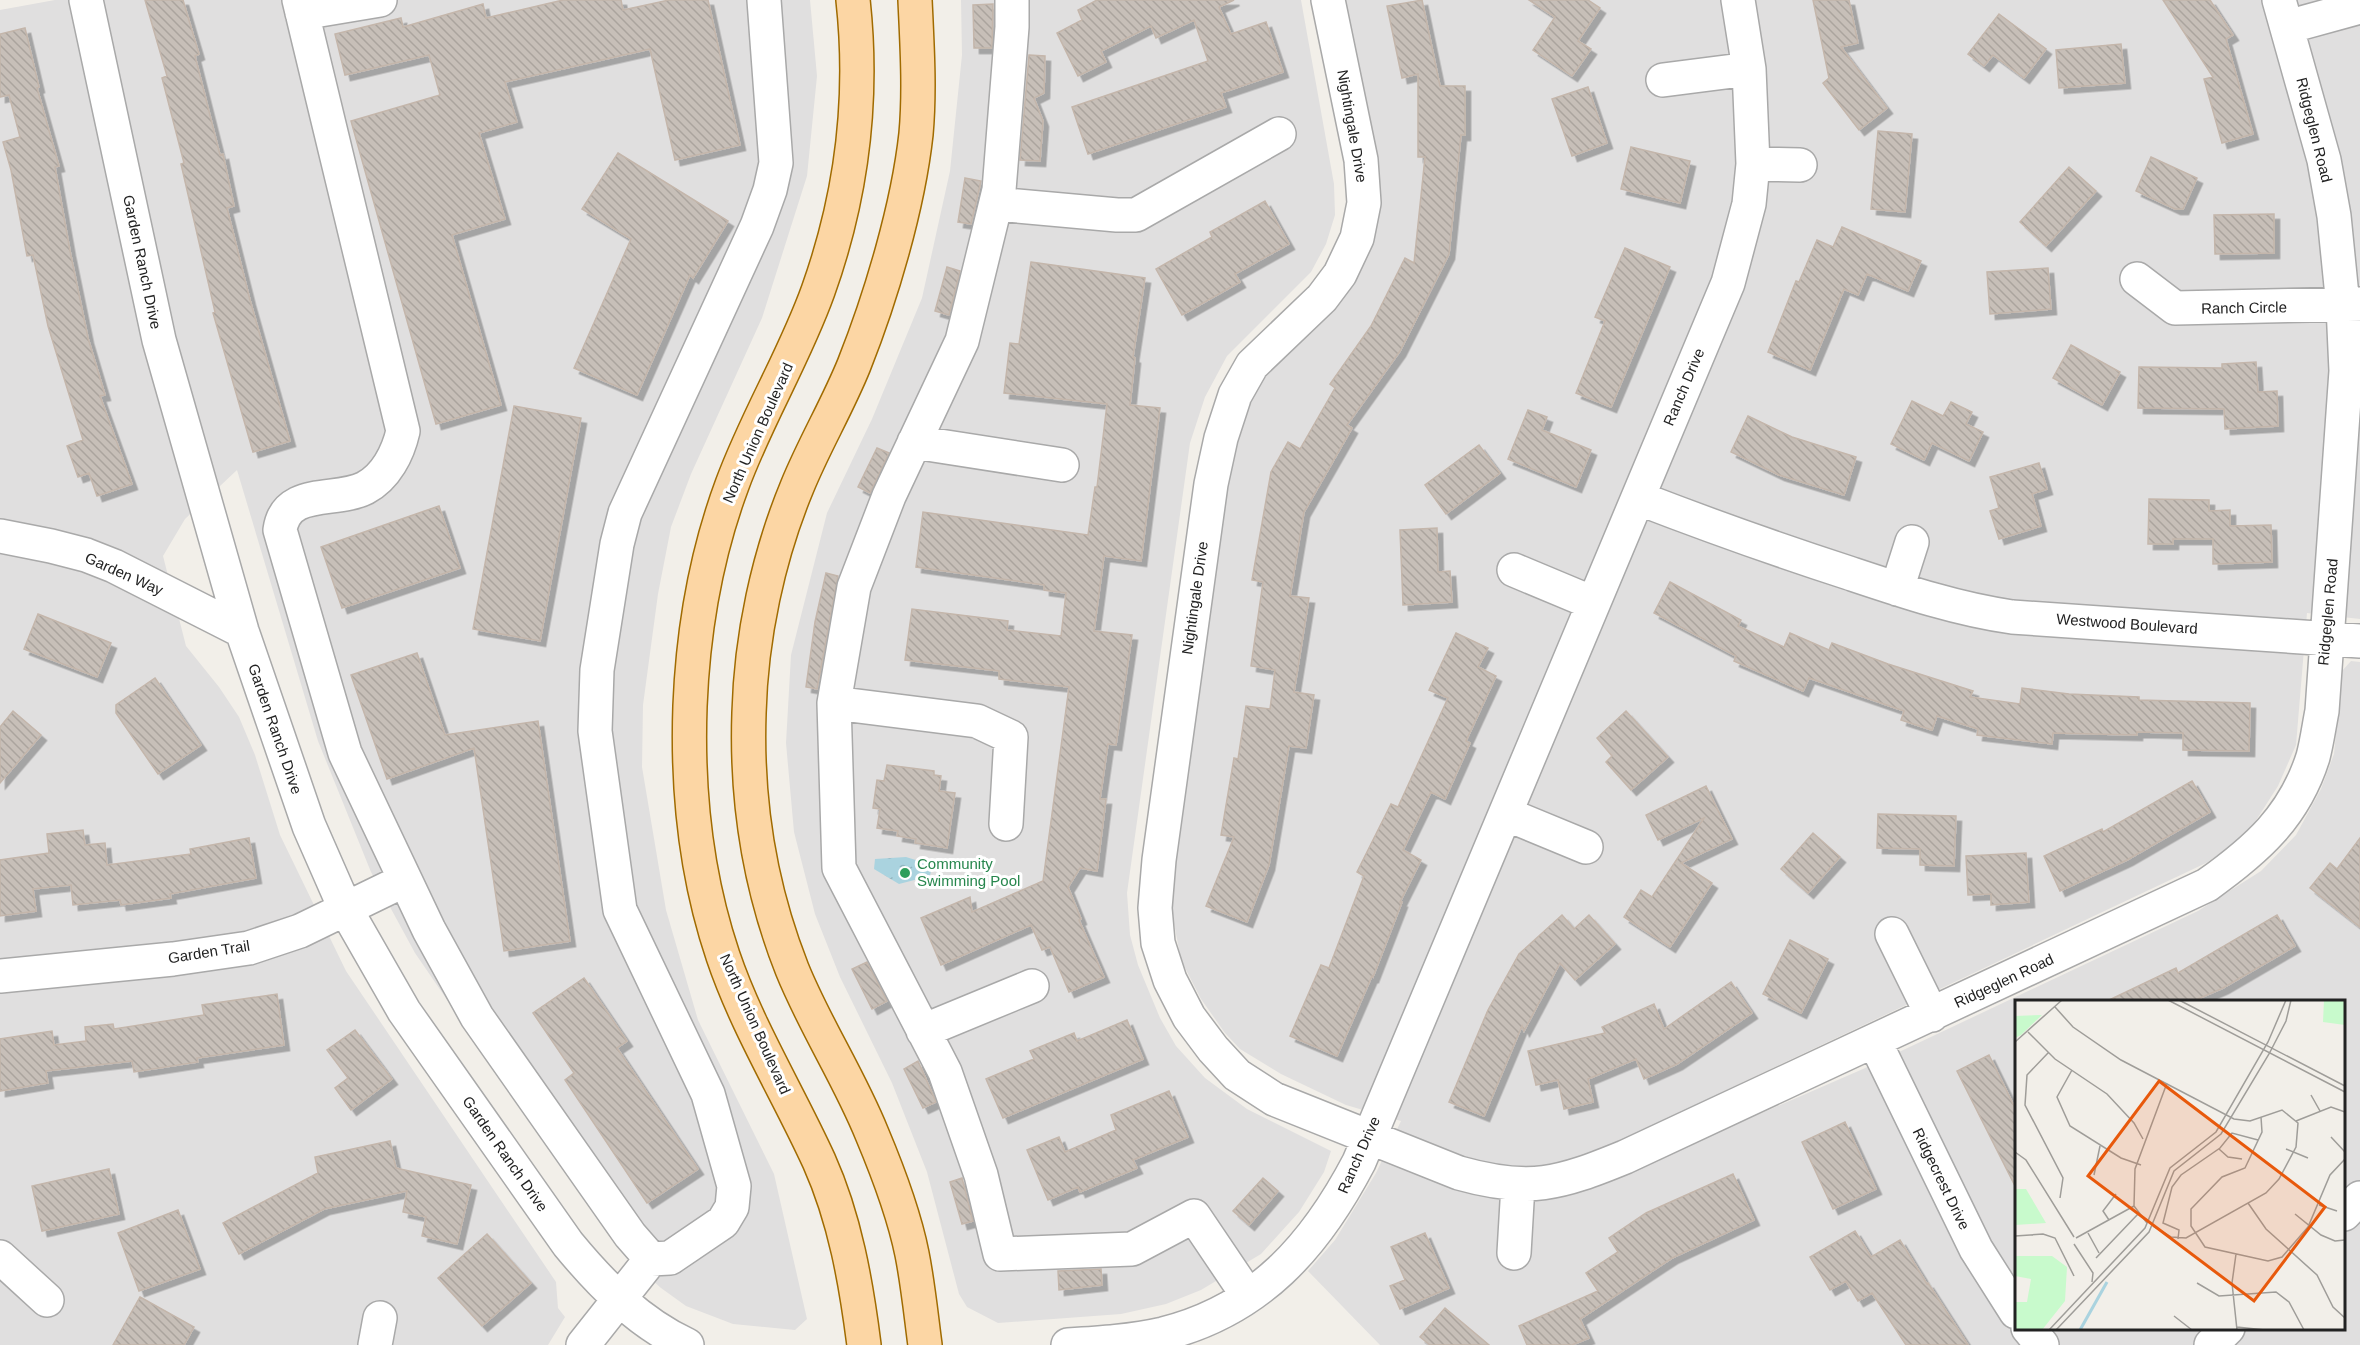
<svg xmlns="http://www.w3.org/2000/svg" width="2360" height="1345" viewBox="0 0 2360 1345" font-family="Arial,sans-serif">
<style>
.residential{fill:#e0dfdf;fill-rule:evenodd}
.water{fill:url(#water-ripples)}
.building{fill:url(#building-back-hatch);stroke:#c4b6ab;stroke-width:1.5;filter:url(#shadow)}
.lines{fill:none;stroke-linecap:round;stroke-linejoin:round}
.minor-casing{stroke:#a9a9a9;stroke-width:36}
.major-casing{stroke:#a06b00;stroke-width:36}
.minor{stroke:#fff;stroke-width:33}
.major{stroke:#fcd6a4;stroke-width:33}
.leisure-dot{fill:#2e9e5b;stroke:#fff;stroke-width:2}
.labels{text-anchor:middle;stroke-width:6;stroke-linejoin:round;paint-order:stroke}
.street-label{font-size:15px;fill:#222;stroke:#fff}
.leisure-label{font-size:15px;fill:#27864d;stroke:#fff;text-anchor:start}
.inset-river{fill:none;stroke:#aad3df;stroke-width:3}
.inset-road{fill:none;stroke:#9f9d99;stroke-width:1.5}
.view{fill:#e8590c;fill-opacity:0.15;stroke:#e8590c;stroke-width:3}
.inset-edge{fill:none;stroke:#222;stroke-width:3}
</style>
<defs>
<pattern id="water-ripples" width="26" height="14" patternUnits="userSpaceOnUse" patternTransform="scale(1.5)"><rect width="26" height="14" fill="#aad3df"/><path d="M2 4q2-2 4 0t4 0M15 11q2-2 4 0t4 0" fill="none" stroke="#92b5bf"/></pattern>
<pattern id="building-back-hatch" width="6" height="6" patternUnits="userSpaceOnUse" patternTransform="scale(1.5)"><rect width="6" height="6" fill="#c7bfb8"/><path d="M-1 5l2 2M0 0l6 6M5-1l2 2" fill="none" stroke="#aba49e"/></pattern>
<filter id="shadow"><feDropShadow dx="5.5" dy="5.5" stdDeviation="0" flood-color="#0004"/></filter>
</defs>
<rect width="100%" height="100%" fill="#f2efe9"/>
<!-- residential -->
<path class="residential" d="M 55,0 L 810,0 L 817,76 L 807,176 L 762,318 L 691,474 L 671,527 L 658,594 L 643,705 L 642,767 L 666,910 L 698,1020 L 774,1174 L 807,1319 L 795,1330 L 733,1324 L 686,1306 L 661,1288 L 630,1260 L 609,1236 L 415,953 L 371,872 L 318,741 L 237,470 L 185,519 L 163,556 L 186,646 L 219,687 L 239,717 L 255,755 L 280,835 L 346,971 L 556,1282 L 558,1308 L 565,1317 L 548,1345 L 0,1345 L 0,10 Z
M 961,0 L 1301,0 L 1334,184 L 1335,215 L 1326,244 L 1311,272 L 1227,356 L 1205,397 L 1190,443 L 1127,893 L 1130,935 L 1138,965 L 1160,1018 L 1176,1046 L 1205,1078 L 1247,1109 L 1331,1151 L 1324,1172 L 1299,1212 L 1261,1254 L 1201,1290 L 1166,1304 L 1121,1314 L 998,1323 L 967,1307 L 959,1294 L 927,1172 L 892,1083 L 840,977 L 815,914 L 794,832 L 786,743 L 791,655 L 827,513 L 872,419 L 922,298 L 950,171 L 962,55 Z
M 1343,0 L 2360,0 L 2360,619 L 2307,613 L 2296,745 L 2278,786 L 2253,825 L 2231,846 L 2206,863 L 1720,1093 L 1732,1126 L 1863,1069 L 2198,911 L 2261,871 L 2296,835 L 2321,789 L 2334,754 L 2342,671 L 2351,661 L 2360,662 L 2360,1345 L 1380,1345 L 1308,1271 L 1335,1240 L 1376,1173 L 1401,1121 L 1346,1105 L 1281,1074 L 1240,1049 L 1225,1033 L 1201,999 L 1181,960 L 1172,913 L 1172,886 L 1226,470 L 1241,414 L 1262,377 L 1359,268 ZM 2016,1002 L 2344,1002 L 2344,1328 L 2016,1328 Z"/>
<!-- water -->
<path class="water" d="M 906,857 L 932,865 L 930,876 L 899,884 L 874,869 L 875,859 Z"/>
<!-- building -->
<path class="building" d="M 145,0 L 183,0 L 199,54 L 195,56 L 220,155 L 223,154 L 234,206 L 227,208 L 250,300 L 290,441 L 253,452 L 213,313 L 215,312 L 181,164 L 184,163 L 162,78 L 167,76 Z
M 563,0 L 621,0 L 623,10 L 669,0 L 708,0 L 740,145 L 675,160 L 650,49 L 505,82 L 517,122 L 479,133 L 505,219 L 452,235 L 501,405 L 436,424 L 351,121 L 440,95 L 429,55 L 345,75 L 335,34 L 401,18 L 403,27 L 483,4 L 486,18 Z
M 1097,0 L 1234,0 L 1219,7 L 1231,34 L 1266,22 L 1283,72 L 1221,93 L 1226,107 L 1088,154 L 1072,107 L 1208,61 L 1194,20 L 1156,38 L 1151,26 L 1101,51 L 1106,62 L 1078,76 L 1057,33 L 1082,20 L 1078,10 Z
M 1422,0 L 1440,86 L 1465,86 L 1465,135 L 1461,135 L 1449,254 L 1400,351 L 1347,425 L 1352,428 L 1304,512 L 1290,596 L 1309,598 L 1294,692 L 1314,695 L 1306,748 L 1289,746 L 1269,865 L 1247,922 L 1206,906 L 1234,837 L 1221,835 L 1234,758 L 1238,759 L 1246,706 L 1270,709 L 1275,670 L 1251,666 L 1263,582 L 1252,580 L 1271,472 L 1288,442 L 1300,449 L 1335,388 L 1330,384 L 1371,326 L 1405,258 L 1414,263 L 1425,157 L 1418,157 L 1418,74 L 1402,78 L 1387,6 Z
M 1529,0 L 1588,0 L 1600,8 L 1578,41 L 1591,49 L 1572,76 L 1533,50 L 1555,17 Z
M 1813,0 L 1849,0 L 1858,43 L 1841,47 L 1887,108 L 1859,130 L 1823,83 L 1829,78 Z
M 2163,0 L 2210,0 L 2233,35 L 2226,39 L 2253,134 L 2222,143 L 2204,79 L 2213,77 Z
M 993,4 L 992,48 L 974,48 L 973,5 Z
M 1999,14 L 2046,49 L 2024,78 L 1993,55 L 1984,66 L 1968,54 Z
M 25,28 L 39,87 L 37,88 L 59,166 L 55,167 L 70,251 L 88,338 L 105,395 L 100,396 L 132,484 L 97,496 L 89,473 L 78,477 L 67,446 L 83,440 L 48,326 L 33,255 L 27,256 L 11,170 L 3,142 L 20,137 L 9,95 L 0,97 L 0,34 Z
M 2121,44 L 2125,83 L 2059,88 L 2056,50 Z
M 1029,55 L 1045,56 L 1044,93 L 1034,98 L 1043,121 L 1040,161 L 1020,160 Z
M 1588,87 L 1607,143 L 1572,156 L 1552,99 Z
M 1878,131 L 1912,134 L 1905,212 L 1871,209 Z
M 1631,147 L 1690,161 L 1680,203 L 1621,189 Z
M 618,153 L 728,221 L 693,278 L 690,275 L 637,395 L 574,368 L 631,239 L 582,209 Z
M 2151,157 L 2197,178 L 2183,209 L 2175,209 L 2136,191 Z
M 2069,167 L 2096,191 L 2046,246 L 2020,222 Z
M 965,178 L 981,181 L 971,224 L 958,222 Z
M 1265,201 L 1289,244 L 1235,274 L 1240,282 L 1182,315 L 1156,269 L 1212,237 L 1210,232 Z
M 2274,214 L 2274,253 L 2215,254 L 2214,215 Z
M 1842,227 L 1921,261 L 1908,291 L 1867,274 L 1858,295 L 1844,289 L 1810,370 L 1768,352 L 1796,281 L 1799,282 L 1817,240 L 1833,247 Z
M 1625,248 L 1670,267 L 1611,407 L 1576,393 L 1605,321 L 1595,317 Z
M 1031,262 L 1145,278 L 1133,357 L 1135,358 L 1130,405 L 1160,408 L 1141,561 L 1104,556 L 1094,631 L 1132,635 L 1116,745 L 1108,744 L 1100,799 L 1106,799 L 1097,871 L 1080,868 L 1068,887 L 1081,919 L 1079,920 L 1104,977 L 1069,992 L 1050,947 L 1042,950 L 1031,925 L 941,965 L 921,918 L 970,897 L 972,912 L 1043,881 L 1069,687 L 999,679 L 999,671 L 905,660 L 912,609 L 1008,621 L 1007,630 L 1061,636 L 1066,593 L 1044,590 L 1044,585 L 916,567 L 923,512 L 1088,535 L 1095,487 L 1097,487 L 1107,404 L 1004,393 L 1010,343 L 1019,344 Z
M 947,267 L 960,271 L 949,315 L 935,311 Z
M 2048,268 L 2051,309 L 1990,314 L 1987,272 Z
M 2071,345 L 2120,372 L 2102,405 L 2053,378 Z
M 2256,362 L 2258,392 L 2277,391 L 2278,426 L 2225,429 L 2224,409 L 2138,408 L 2139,367 L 2222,368 L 2222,364 Z
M 1912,401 L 1943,416 L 1951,402 L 1972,412 L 1966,424 L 1983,432 L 1969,461 L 1932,443 L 1924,460 L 1891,444 Z
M 514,406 L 581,418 L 540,641 L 473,629 Z
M 1528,410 L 1547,417 L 1542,430 L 1591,450 L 1576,487 L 1508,459 Z
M 1748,416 L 1792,437 L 1856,457 L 1844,495 L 1779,475 L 1731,452 Z
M 1479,445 L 1500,473 L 1446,514 L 1425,485 Z
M 877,448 L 889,453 L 870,493 L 858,487 Z
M 2039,463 L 2047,489 L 2032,494 L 2041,526 L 1999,539 L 1990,511 L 1999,508 L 1990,477 Z
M 2149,499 L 2209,500 L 2209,511 L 2230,510 L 2230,526 L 2271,525 L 2272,562 L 2213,564 L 2213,539 L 2173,539 L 2173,544 L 2148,544 Z
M 439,506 L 460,568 L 342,608 L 321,547 Z
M 1437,528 L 1438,572 L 1450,571 L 1452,602 L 1403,605 L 1400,530 Z
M 826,573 L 838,576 L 817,689 L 806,687 L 815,622 Z
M 1670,582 L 1741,620 L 1738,626 L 1784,647 L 1790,633 L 1829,650 L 1832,643 L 1888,664 L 1973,691 L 1970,697 L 2020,704 L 2022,688 L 2069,694 L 2139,697 L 2139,700 L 2250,703 L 2249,751 L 2183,750 L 2183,733 L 2137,732 L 2137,735 L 2053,733 L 2052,744 L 1977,735 L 1978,729 L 1937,716 L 1932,730 L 1901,720 L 1904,711 L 1809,678 L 1803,691 L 1734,661 L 1736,656 L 1654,613 Z
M 38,614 L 111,643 L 97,677 L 24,649 Z
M 1456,633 L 1488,648 L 1478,667 L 1496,676 L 1466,741 L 1470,743 L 1445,799 L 1431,792 L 1403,850 L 1421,860 L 1400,902 L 1402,902 L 1373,977 L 1372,976 L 1337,1056 L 1290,1036 L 1321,965 L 1329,968 L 1364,876 L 1357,872 L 1391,804 L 1398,807 L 1448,698 L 1429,690 Z
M 417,653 L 445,735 L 538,721 L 570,941 L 504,951 L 474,748 L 387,779 L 351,675 Z
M 155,678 L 201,745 L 158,774 L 116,713 L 116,705 Z
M 13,711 L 41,735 L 0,783 L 0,727 Z
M 1626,711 L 1668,757 L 1631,790 L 1606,762 L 1612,756 L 1597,738 Z
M 887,765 L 934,771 L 934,775 L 941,776 L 939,791 L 955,793 L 947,848 L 915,843 L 916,839 L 897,836 L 898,831 L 877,828 L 880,809 L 873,808 L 877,780 L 884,781 Z
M 2192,781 L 2210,812 L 2127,860 L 2060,891 L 2044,856 L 2102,829 L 2103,832 Z
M 1706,786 L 1732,839 L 1681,863 L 1712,883 L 1670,947 L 1624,917 L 1641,890 L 1652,897 L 1704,818 L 1658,840 L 1646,815 Z
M 1878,814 L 1956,816 L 1954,866 L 1920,865 L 1920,849 L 1877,848 Z
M 83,830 L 85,845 L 105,843 L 107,865 L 191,854 L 190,849 L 249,838 L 256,878 L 170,894 L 171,898 L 121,905 L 120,900 L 73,905 L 71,885 L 33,889 L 36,911 L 0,916 L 0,860 L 49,853 L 47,834 Z
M 1813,833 L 1840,857 L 1808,893 L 1781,869 Z
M 2360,838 L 2360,927 L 2310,888 L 2330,863 L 2337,869 Z
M 2026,853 L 2029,902 L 1991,905 L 1991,894 L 1968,895 L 1966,856 Z
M 1562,915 L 1574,929 L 1589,915 L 1615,944 L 1575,980 L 1560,963 L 1524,1031 L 1522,1026 L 1484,1116 L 1449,1102 L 1488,1010 L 1519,954 Z
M 2277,915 L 2295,946 L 2223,988 L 2191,1002 L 2105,1002 L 2176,968 L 2178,973 Z
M 1790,940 L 1828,959 L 1801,1013 L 1763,994 Z
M 867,962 L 887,1001 L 872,1009 L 852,969 Z
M 584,978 L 627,1041 L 617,1048 L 698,1169 L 647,1203 L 565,1080 L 574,1073 L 533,1013 Z
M 1731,982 L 1752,1013 L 1677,1064 L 1644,1079 L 1636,1059 L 1588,1079 L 1593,1102 L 1564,1109 L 1558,1080 L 1536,1085 L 1528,1051 L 1605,1033 L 1602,1027 L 1654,1004 L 1664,1029 Z
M 277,994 L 284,1045 L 197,1058 L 198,1062 L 134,1072 L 132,1061 L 46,1071 L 48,1083 L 0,1091 L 0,1039 L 52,1031 L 54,1045 L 86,1041 L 85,1027 L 113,1024 L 114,1029 L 204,1015 L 202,1005 Z
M 1127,1020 L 1143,1059 L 1003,1118 L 986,1079 L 1034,1059 L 1030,1051 L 1074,1033 L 1077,1041 Z
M 355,1030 L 392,1079 L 351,1110 L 335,1088 L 348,1078 L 327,1050 Z
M 1989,1055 L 2016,1110 L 2016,1188 L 1957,1071 Z
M 918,1061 L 936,1102 L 923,1108 L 904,1069 Z
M 1169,1091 L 1188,1137 L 1133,1160 L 1137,1168 L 1080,1192 L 1078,1187 L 1048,1200 L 1027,1150 L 1059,1137 L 1065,1152 L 1116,1130 L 1111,1115 Z
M 1845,1122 L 1876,1189 L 1833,1209 L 1802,1142 Z
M 390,1141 L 396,1168 L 471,1185 L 457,1244 L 422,1236 L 426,1217 L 403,1212 L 407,1191 L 324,1209 L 239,1254 L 223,1223 L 318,1173 L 315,1157 Z
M 109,1169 L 119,1214 L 42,1231 L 32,1186 Z
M 1733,1174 L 1754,1220 L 1672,1258 L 1580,1319 L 1589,1338 L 1572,1345 L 1527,1345 L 1519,1326 L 1598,1291 L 1586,1273 L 1618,1252 L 1609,1238 L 1646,1213 Z
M 962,1178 L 973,1221 L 962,1224 L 950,1182 Z
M 1263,1178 L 1278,1191 L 1249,1225 L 1233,1211 Z
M 178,1210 L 200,1269 L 139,1291 L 118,1233 Z
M 1855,1231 L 1871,1257 L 1900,1240 L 1927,1284 L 1928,1283 L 1968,1345 L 1906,1345 L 1872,1293 L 1858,1301 L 1846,1281 L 1830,1290 L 1810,1257 Z
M 1425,1233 L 1449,1288 L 1400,1309 L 1390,1286 L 1405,1280 L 1391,1247 Z
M 487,1234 L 531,1283 L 482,1326 L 438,1278 Z
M 1101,1269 L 1102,1285 L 1059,1290 L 1058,1271 Z
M 140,1297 L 194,1327 L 184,1345 L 113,1345 Z
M 1445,1308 L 1489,1345 L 1430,1345 L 1420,1337 Z"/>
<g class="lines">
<defs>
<path id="minor" d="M 86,0 L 159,340 L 242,631 L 309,826 L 345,908 L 404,1011 L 568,1244 C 601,1284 639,1323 687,1345
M 299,0 L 403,431 C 398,453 386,477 365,488 C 336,503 286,487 280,530 L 345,753 L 429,930 L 477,1017 L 630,1235 L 651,1259
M 1012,0 L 1012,27 L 999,190 L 962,341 L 889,496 L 854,587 L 834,703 L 839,868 L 945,1072 L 981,1175 L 1000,1254 L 1132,1249 L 1194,1216 L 1248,1296
M 1328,0 L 1361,160 L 1364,203 L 1357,238 L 1340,274 L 1322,298 L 1252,365 L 1235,395 L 1221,438 L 1211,484 L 1159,860 L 1155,908 L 1158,943 L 1170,980 L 1189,1017 L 1213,1049 L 1237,1075 L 1274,1099 L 1459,1173 C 1530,1193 1559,1184 1625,1157 L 2207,885 C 2256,850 2294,817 2313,757 C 2317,742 2319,726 2322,711 L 2346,371 L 2343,306 L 2334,216 L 2324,160 L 2279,0
M 302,13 L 380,0
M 2287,27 L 2360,7
M 1663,80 L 1749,69
M 1753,164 L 1800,165
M 996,204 L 1117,215 L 1136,215 L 1279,134
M 2137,279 L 2175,308 L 2360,304
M 914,442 L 1062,465
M 1638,498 C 1708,525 1778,550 1849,573 C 1903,591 1956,609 2012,617 L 2360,641
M 0,536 L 51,546 L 86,555 L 114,566 L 242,631
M 1514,570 L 1593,603
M 1897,589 L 1912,542
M 834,703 L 977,721 L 1011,737 L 1006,824
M 1506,814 L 1586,847
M 1892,934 L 1932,1015
M 0,976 L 173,959 L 249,948 L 300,931 L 405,880
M 923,1031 L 1032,986
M 1875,1042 L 1976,1249 L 2016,1312
M 2344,1214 L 2360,1198
M 1514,1253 L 1518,1185
M 0,1257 L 47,1300
M 2028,1328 L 2042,1345
M 375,1345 L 380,1318
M 583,1345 L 651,1259 L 670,1258 L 723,1222 L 732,1207 L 734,1186 L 708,1094 L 620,910 L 595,731 L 597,670 L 617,544 L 625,513 L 757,226 L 770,190 L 776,163 L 764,0
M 1068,1345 C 1100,1343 1132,1341 1163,1334 C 1259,1310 1315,1246 1359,1162 L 1728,283 L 1749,204 L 1753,164 L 1749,69 L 1738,0
M 2211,1345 L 2228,1328"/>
<path id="major" d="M 853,0 C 864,100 852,196 818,291 C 794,358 756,419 732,485 C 706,555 693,631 690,706 C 687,790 696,876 723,956 C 747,1027 788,1093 819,1161 C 845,1219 856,1282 864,1345
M 915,0 C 917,44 920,90 916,134 C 908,207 881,297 854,365 C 837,407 814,445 797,487 C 768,557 751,637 749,713 C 746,800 760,888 792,969 C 815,1026 849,1077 872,1134 C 888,1172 904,1214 912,1254 C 918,1284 921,1315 925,1345"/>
</defs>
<!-- minor casing -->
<use href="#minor" class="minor-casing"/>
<!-- major casing -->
<use href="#major" class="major-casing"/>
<!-- minor -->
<use href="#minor" class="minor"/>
<!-- major -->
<use href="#major" class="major"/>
</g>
<!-- markers -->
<circle class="leisure-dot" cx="905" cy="873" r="6"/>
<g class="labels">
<!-- street labels -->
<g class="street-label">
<text transform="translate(1352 126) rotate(80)" y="5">Nightingale Drive</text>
<text transform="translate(2314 130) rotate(76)" y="5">Ridgeglen Road</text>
<text transform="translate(142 262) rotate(78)" y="5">Garden Ranch Drive</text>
<text transform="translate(2244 308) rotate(-1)" y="5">Ranch Circle</text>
<text transform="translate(1684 387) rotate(-67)" y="5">Ranch Drive</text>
<text transform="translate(758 433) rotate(-66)" y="5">North Union Boulevard</text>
<text transform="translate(124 574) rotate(24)" y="5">Garden Way</text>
<text transform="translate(1195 598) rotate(-82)" y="5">Nightingale Drive</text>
<text transform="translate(2328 612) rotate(-85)" y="5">Ridgeglen Road</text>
<text transform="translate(2127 624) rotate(4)" y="5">Westwood Boulevard</text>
<text transform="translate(275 729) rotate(71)" y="5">Garden Ranch Drive</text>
<text transform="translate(209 952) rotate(-9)" y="5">Garden Trail</text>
<text transform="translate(2004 981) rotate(-25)" y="5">Ridgeglen Road</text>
<text transform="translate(755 1024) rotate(66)" y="5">North Union Boulevard</text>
<text transform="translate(505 1154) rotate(55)" y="5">Garden Ranch Drive</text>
<text transform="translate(1359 1155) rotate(-66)" y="5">Ranch Drive</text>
<text transform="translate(1941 1179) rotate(64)" y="5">Ridgecrest Drive</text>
</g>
<!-- leisure labels -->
<g class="leisure-label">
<text x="917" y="869">Community<tspan x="917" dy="17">Swimming Pool</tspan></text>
</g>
</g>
<!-- overview -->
<g transform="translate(2015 1000)">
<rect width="330" height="330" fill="#f2efe9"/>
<path d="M 309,0 L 330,0 L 330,25 L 308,22 ZM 27,15 L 6,35 L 0,38 L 0,16 ZM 0,189 L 11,189 L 31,223 L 0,225 ZM 0,256 L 37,256 L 52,267 L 50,301 L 27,330 L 0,330 L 0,302 L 12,302 L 16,279 L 0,276 Z" fill="#c8facc"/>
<path class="inset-river" d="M 65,330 L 92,282"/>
<path class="inset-road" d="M 153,0 L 330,92M 164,0 L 330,86M 40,7 L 58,27 L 106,60 L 219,119 L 235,121 L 267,110 L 283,123 L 281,147 L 264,179 L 251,193 L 171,238 L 156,237 L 138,226M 13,32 L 40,59 L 92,94 L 119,123 L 128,139M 0,42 L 47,0M 33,53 L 12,75 L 10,105 L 48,178 L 45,198M 57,70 L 42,97 L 55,126 L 106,158 L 126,165M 296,95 L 305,111M 246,117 L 247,132 L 230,168 L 207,177 L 176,209 L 176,226 L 190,247 L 253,261 L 267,257 L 293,227 L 315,175 L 330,159M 281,121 L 316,107 L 330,112M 316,137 L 330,152M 204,149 L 213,157 L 227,159M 271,149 L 293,158M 0,152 L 11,160 L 59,237M 79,175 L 85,146M 233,203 L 251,229 L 302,275 L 318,307 L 330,318M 304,205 L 322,211M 280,214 L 306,235 L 320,241 L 330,240M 94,220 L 88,211 L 101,194M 132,223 L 119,206 L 120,169 L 152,83M 73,233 L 84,253M 0,236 L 28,234 L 40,238 L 59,276M 61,238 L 119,206M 163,239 L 164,230 L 148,223 L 157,187 L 166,175 L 205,148 L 217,133 L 243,140M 59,244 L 78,273 L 77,282M 221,254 L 217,283 L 222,330M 81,258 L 123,214M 182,283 L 204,296 L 261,292 L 274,302 L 289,330M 159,316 L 177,330M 222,327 L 250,330M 34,330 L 130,228 L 155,168 L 201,132 L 253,42 L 271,0M 41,330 L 134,232 L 159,171 L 206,134 L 254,54 L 271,21 L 276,0"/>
<path class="view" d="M 144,81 L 310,207 L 239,301 L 73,176 Z"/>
<rect width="330" height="330" class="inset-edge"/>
</g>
</svg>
